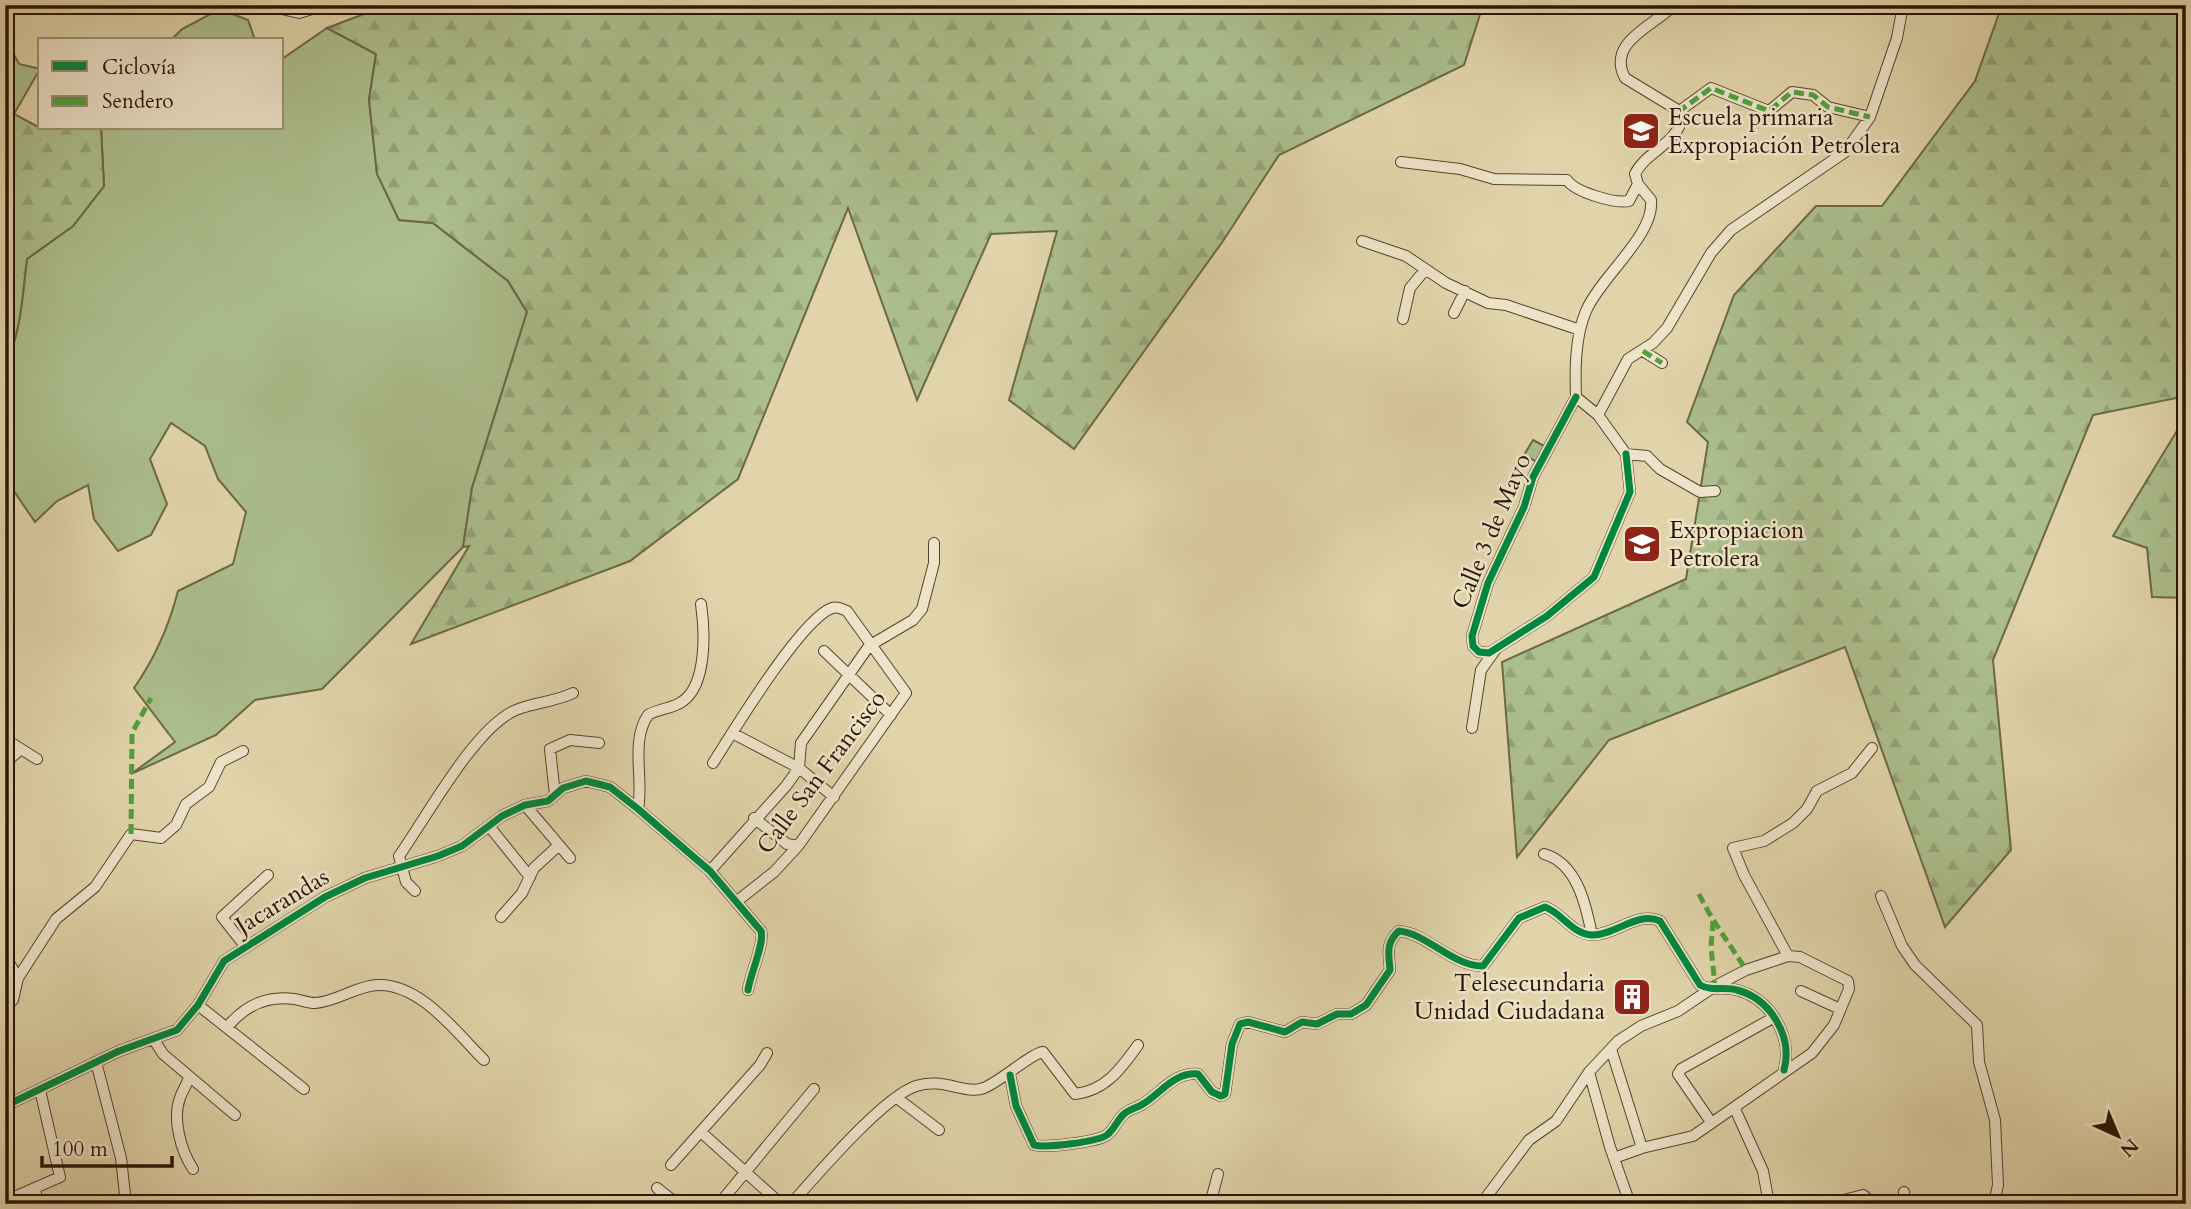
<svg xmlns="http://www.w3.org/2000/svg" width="2191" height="1209" viewBox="0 0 2191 1209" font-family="Cardo,serif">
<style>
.green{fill:#acbe8d;stroke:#6c6848;stroke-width:2}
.forest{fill:url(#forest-firs);stroke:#6c6848;stroke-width:2}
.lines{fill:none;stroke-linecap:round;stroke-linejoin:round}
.minor-casing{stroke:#58432e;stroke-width:12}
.minor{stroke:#ece3c8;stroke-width:10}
.quiet{stroke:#51a03d;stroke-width:5;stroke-dasharray:10 5;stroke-linecap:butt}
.cycleway-casing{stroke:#ece3c8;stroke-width:11}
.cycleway{stroke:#00873e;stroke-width:7}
.labels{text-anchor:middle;stroke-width:5;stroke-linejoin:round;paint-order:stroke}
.poi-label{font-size:24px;fill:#2b1304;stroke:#ece3c8;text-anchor:start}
.street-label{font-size:24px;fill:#2b1304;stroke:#ece3c8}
</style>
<defs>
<pattern id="forest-firs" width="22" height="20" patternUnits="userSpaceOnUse" patternTransform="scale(1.75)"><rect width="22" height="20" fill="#acbe8d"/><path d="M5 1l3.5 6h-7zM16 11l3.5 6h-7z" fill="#94a278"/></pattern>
</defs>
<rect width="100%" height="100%" fill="#e1d4aa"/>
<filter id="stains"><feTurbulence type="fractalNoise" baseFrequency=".00286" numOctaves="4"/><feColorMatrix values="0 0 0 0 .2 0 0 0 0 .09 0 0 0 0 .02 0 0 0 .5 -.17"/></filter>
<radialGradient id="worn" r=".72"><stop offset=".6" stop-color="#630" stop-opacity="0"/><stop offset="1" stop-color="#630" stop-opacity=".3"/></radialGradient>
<!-- green -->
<path class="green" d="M 220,9 L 248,20 L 255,40 L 171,40 L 182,29 Z
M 327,28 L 376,54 L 369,100 L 377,173 L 399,220 L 433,223 L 508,281 L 527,312 L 472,488 L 463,547 L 322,689 L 255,700 L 216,735 L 131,774 L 175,742 L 134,688 C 155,658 169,626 178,591 L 233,564 L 246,512 L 218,479 L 205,446 L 171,423 L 150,459 L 167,504 L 151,535 L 118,551 L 94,519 L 88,485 L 57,501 L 35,522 L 5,478 L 5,362 C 21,339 23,288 27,259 L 73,226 L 104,186 L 101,128 L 282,128 L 282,59 Z
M 1533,440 L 1546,447 L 1537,462 L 1524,455 Z"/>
<!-- forest -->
<path class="forest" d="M 388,5 L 1483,5 L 1464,65 L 1279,155 L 1223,241 L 1074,449 L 1009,400 L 1057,231 L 991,234 L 917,400 L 848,208 L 738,479 L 630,561 L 411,644 L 469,546 L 463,547 L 472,488 L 527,312 L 508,281 L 433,223 L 399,220 L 377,174 L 369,100 L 376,54 L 327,28 Z
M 2002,5 L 2186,5 L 2186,396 L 2093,415 L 1993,660 L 2011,850 L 1945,927 L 1845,647 L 1609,740 L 1517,857 L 1502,662 L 1686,579 L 1708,442 L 1687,422 L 1734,295 L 1816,206 L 1882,206 L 1975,81 Z
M 5,38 L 19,64 L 40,69 L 14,114 L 40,128 L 101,128 L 104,186 L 73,226 L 27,259 C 23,288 21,339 5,362 Z
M 2186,416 L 2186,598 L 2152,597 L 2147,548 L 2113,536 Z"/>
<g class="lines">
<defs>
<path id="minor" d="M 264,5 L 299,13 L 325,5
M 1444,7 L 1447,5
M 1678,112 L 1711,88 L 1769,111 L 1792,92 L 1813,95 L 1828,107 L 1870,117
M 1401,162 L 1460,169 L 1494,179 L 1567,180 C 1575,192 1615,204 1629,201 L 1638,184
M 1362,241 L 1406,256 L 1446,283 L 1488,303 L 1506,305 L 1580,330
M 1454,313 L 1465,291
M 1403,319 L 1410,288 L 1425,270
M 1643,351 L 1662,363
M 1576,397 L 1533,477 L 1524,507 L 1488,583 L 1472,636 L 1473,646 L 1479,652 L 1489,653 L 1547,616 L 1594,577 L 1630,492 L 1626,454
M 1576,397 C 1575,369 1575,337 1586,311 C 1601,276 1655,235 1651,200 L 1638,184 L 1635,174 C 1646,151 1678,144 1682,117 L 1676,109 L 1625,78 C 1606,42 1654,26 1674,5
M 1576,397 L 1598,415 L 1626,454 L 1647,456 L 1660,469 L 1700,492 L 1715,491
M 1598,415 L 1628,359 L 1653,343 L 1667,328 L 1711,253 L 1731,230 L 1845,152 L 1870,117 L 1897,38 L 1903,5
M 824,651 L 891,715
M 1472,728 L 1481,670 L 1496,649
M 732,733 L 799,768 L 834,797
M 5,739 L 37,759
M 5,763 L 21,749
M 713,763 C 733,732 801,619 832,608 C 838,606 841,609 847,611 L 906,693 L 798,846 L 774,872 L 736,902
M 555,795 L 550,749 L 570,740 L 599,743
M 525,805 L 570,858
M 638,809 C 644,778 630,742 648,715 C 659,708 673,709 683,701 C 707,684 705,631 701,604
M 754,818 L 787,844 L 798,846
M 489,826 L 530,877
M 1544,854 C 1577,863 1586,905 1592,935
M 710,871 L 786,786 L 799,768 L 801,743 L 869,646 L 913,620 L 922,609 L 934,563 L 934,543
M 415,891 L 406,882 L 399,856 C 426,818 475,727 516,710 C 535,702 555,702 573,693
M 1881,896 L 1902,946 L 1915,965 L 1977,1025 L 1979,1062 L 1995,1120 L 1998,1185 L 1994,1204
M 501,917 L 522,893 L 534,868 L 559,845
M 245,946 L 222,917 L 268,875
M 5,956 L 18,978
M 1788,956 L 1744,875 L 1733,848 L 1764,841 L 1793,823 L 1807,809 L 1817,791 L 1852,773 L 1872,748
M 1801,991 L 1840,1009
M 198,1005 L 304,1089
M 5,1008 L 13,1000 L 18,978 L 56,919 L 95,887 L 131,834 L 161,838 L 176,825 L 186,804 L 209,787 L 221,762 L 243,751
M 228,1026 C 245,1006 266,995 294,999 C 301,1000 308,1003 315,1003 C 336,1002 356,986 377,985 C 420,983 456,1032 484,1060
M 154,1040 L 163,1054 L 235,1115
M 1611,1049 L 1642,1148
M 96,1062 L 121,1158 L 126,1204
M 1589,1072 L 1610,1147 L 1630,1204
M 1010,1075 L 1016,1106 L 1034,1145 C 1046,1148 1097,1142 1107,1135 C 1115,1129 1117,1120 1124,1114 C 1129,1109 1137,1108 1143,1104 C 1161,1093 1174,1072 1198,1074 L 1212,1092 L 1221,1096 L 1225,1094 L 1232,1044 L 1240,1024 L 1248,1022 L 1285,1032 L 1302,1022 L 1317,1024 L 1337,1014 L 1351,1014 L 1366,1005 L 1390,970 C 1389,955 1385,943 1399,931 C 1426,933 1454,967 1483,966 L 1519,918 L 1545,907 C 1562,913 1572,934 1592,935 C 1616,935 1637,911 1660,921 L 1700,985 C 1713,992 1724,986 1737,990 C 1771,999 1793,1037 1784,1070
M 189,1077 C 187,1085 182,1091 180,1098 C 172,1119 181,1151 193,1169
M 897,1098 L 939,1130
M 5,1106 L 119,1051 L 177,1030 L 198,1005 L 224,961 L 325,897 L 365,878 L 438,856 L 462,846 L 502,816 L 525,805 L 548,801 L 563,788 L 586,781 L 610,787 L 638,809 L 710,871 L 761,931 C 765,942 750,975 748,990
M 1735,1109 L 1763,1171 L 1769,1204
M 1711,1122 L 1678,1074 L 1681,1069 L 1773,1018
M 701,1132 L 781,1204
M 671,1165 L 760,1065 L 767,1053
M 657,1188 L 677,1204
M 35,1189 L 38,1204
M 1904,1192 L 1905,1204
M 5,1201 L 60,1177 L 40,1090
M 719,1204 L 814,1089
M 791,1204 C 816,1176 883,1097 916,1086 C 943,1077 965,1095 984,1088 C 1001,1081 1032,1053 1043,1052 L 1075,1094 C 1105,1091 1121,1069 1138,1045
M 1210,1204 L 1218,1174
M 1481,1204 L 1529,1140 L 1556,1121 L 1589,1072 L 1618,1041 L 1641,1026 L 1678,1011 L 1715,986 L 1746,970 L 1788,956 L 1800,957 L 1848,981 L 1849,989 L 1834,1025 L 1812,1053 L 1693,1136 L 1642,1148 L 1614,1158
M 1829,1204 L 1863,1195 L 1874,1204"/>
</defs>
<!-- minor casing -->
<use href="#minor" class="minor-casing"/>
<!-- minor -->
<use href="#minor" class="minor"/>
<!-- quiet -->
<path class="quiet" d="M 1678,112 L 1711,88 L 1769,111 L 1792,92 L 1813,95 L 1828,107 L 1870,117
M 1643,351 L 1662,363
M 131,834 L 132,733 L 151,698
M 1699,894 C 1712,921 1730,944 1746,970
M 1713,921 L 1711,947 L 1715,986"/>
<defs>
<path id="cycleway" d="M 1576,397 L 1533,477 L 1524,507 L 1488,583 L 1472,636 L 1473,646 L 1479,652 L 1489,653 L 1547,616 L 1594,577 L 1630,492 L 1626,454
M 1010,1075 L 1016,1106 L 1034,1145 C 1046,1148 1097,1142 1107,1135 C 1115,1129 1117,1120 1124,1114 C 1129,1109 1137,1108 1143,1104 C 1161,1093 1174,1072 1198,1074 L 1212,1092 L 1221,1096 L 1225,1094 L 1232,1044 L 1240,1024 L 1248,1022 L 1285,1032 L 1302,1022 L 1317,1024 L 1337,1014 L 1351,1014 L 1366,1005 L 1390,970 C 1389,955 1385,943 1399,931 C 1426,933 1454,967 1483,966 L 1519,918 L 1545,907 C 1562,913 1572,934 1592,935 C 1616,935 1637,911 1660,921 L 1700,985 C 1713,992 1724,986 1737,990 C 1771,999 1793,1037 1784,1070
M 5,1106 L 119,1051 L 177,1030 L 198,1005 L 224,961 L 325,897 L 365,878 L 438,856 L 462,846 L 502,816 L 525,805 L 548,801 L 563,788 L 586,781 L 610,787 L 638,809 L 710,871 L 761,931 C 765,942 750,975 748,990"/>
</defs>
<!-- cycleway casing -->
<use href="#cycleway" class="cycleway-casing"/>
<!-- cycleway -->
<use href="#cycleway" class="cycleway"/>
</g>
<!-- icons -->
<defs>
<symbol id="school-square" viewBox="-11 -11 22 22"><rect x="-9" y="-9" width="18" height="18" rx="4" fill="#8f2418" stroke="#ece3c8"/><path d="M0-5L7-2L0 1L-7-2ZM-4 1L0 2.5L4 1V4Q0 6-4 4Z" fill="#fff"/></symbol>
<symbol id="building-square" viewBox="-11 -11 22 22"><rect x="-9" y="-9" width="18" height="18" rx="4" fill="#8f2418" stroke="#ece3c8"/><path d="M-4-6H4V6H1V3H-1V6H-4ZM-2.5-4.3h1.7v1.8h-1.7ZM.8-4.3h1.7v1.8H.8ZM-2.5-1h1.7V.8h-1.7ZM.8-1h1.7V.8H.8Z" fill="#fff"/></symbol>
</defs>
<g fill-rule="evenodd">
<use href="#school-square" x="1619" y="109" width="44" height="44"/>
<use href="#school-square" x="1620" y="522" width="44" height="44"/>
<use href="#building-square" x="1610" y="975" width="44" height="44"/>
</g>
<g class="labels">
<!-- poi labels -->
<g class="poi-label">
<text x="1668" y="125">Escuela primaria<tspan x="1668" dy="28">Expropiación Petrolera</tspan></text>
<text x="1669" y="538">Expropiacion<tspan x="1669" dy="28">Petrolera</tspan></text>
<text x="1605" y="991" text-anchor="end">Telesecundaria<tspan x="1605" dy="28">Unidad Ciudadana</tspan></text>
</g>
<!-- street labels -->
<g class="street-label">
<text transform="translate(1491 531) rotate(-67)" y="8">Calle 3 de Mayo</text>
<text transform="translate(821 772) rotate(-53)" y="8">Calle San Francisco</text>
<text transform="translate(282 901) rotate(-31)" y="8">Jacarandas</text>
</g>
</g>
<!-- margin -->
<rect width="2191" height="1209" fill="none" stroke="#e1d4aa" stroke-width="28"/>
<rect x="7" y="7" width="2177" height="1195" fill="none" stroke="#2b1304" stroke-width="3.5"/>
<rect x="14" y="14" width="2163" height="1181" fill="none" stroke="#2b1304" stroke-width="2"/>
<!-- legend -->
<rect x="38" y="38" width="245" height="91" fill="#ece3c8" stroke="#9f907a" stroke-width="2"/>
<rect x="52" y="61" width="35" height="10" fill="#00873e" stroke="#9f907a" stroke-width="2"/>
<text x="102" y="74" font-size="21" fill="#2b1304">Ciclovía</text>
<rect x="52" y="96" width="35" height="10" fill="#51a03d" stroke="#9f907a" stroke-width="2"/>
<text x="102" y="108" font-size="21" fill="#2b1304">Sendero</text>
<!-- north arrow -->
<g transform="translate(2118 1136) rotate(136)" stroke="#ece3c8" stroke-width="5" paint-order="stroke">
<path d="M0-5L12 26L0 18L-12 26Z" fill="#2b1304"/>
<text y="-10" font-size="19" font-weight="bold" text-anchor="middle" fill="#2b1304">N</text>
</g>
<!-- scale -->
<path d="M42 1156v10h130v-10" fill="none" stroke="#2b1304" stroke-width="3.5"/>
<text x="52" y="1156" font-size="21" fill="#2b1304" stroke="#ece3c8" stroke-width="5" paint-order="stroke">100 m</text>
<rect width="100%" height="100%" filter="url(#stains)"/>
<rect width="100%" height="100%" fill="url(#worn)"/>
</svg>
